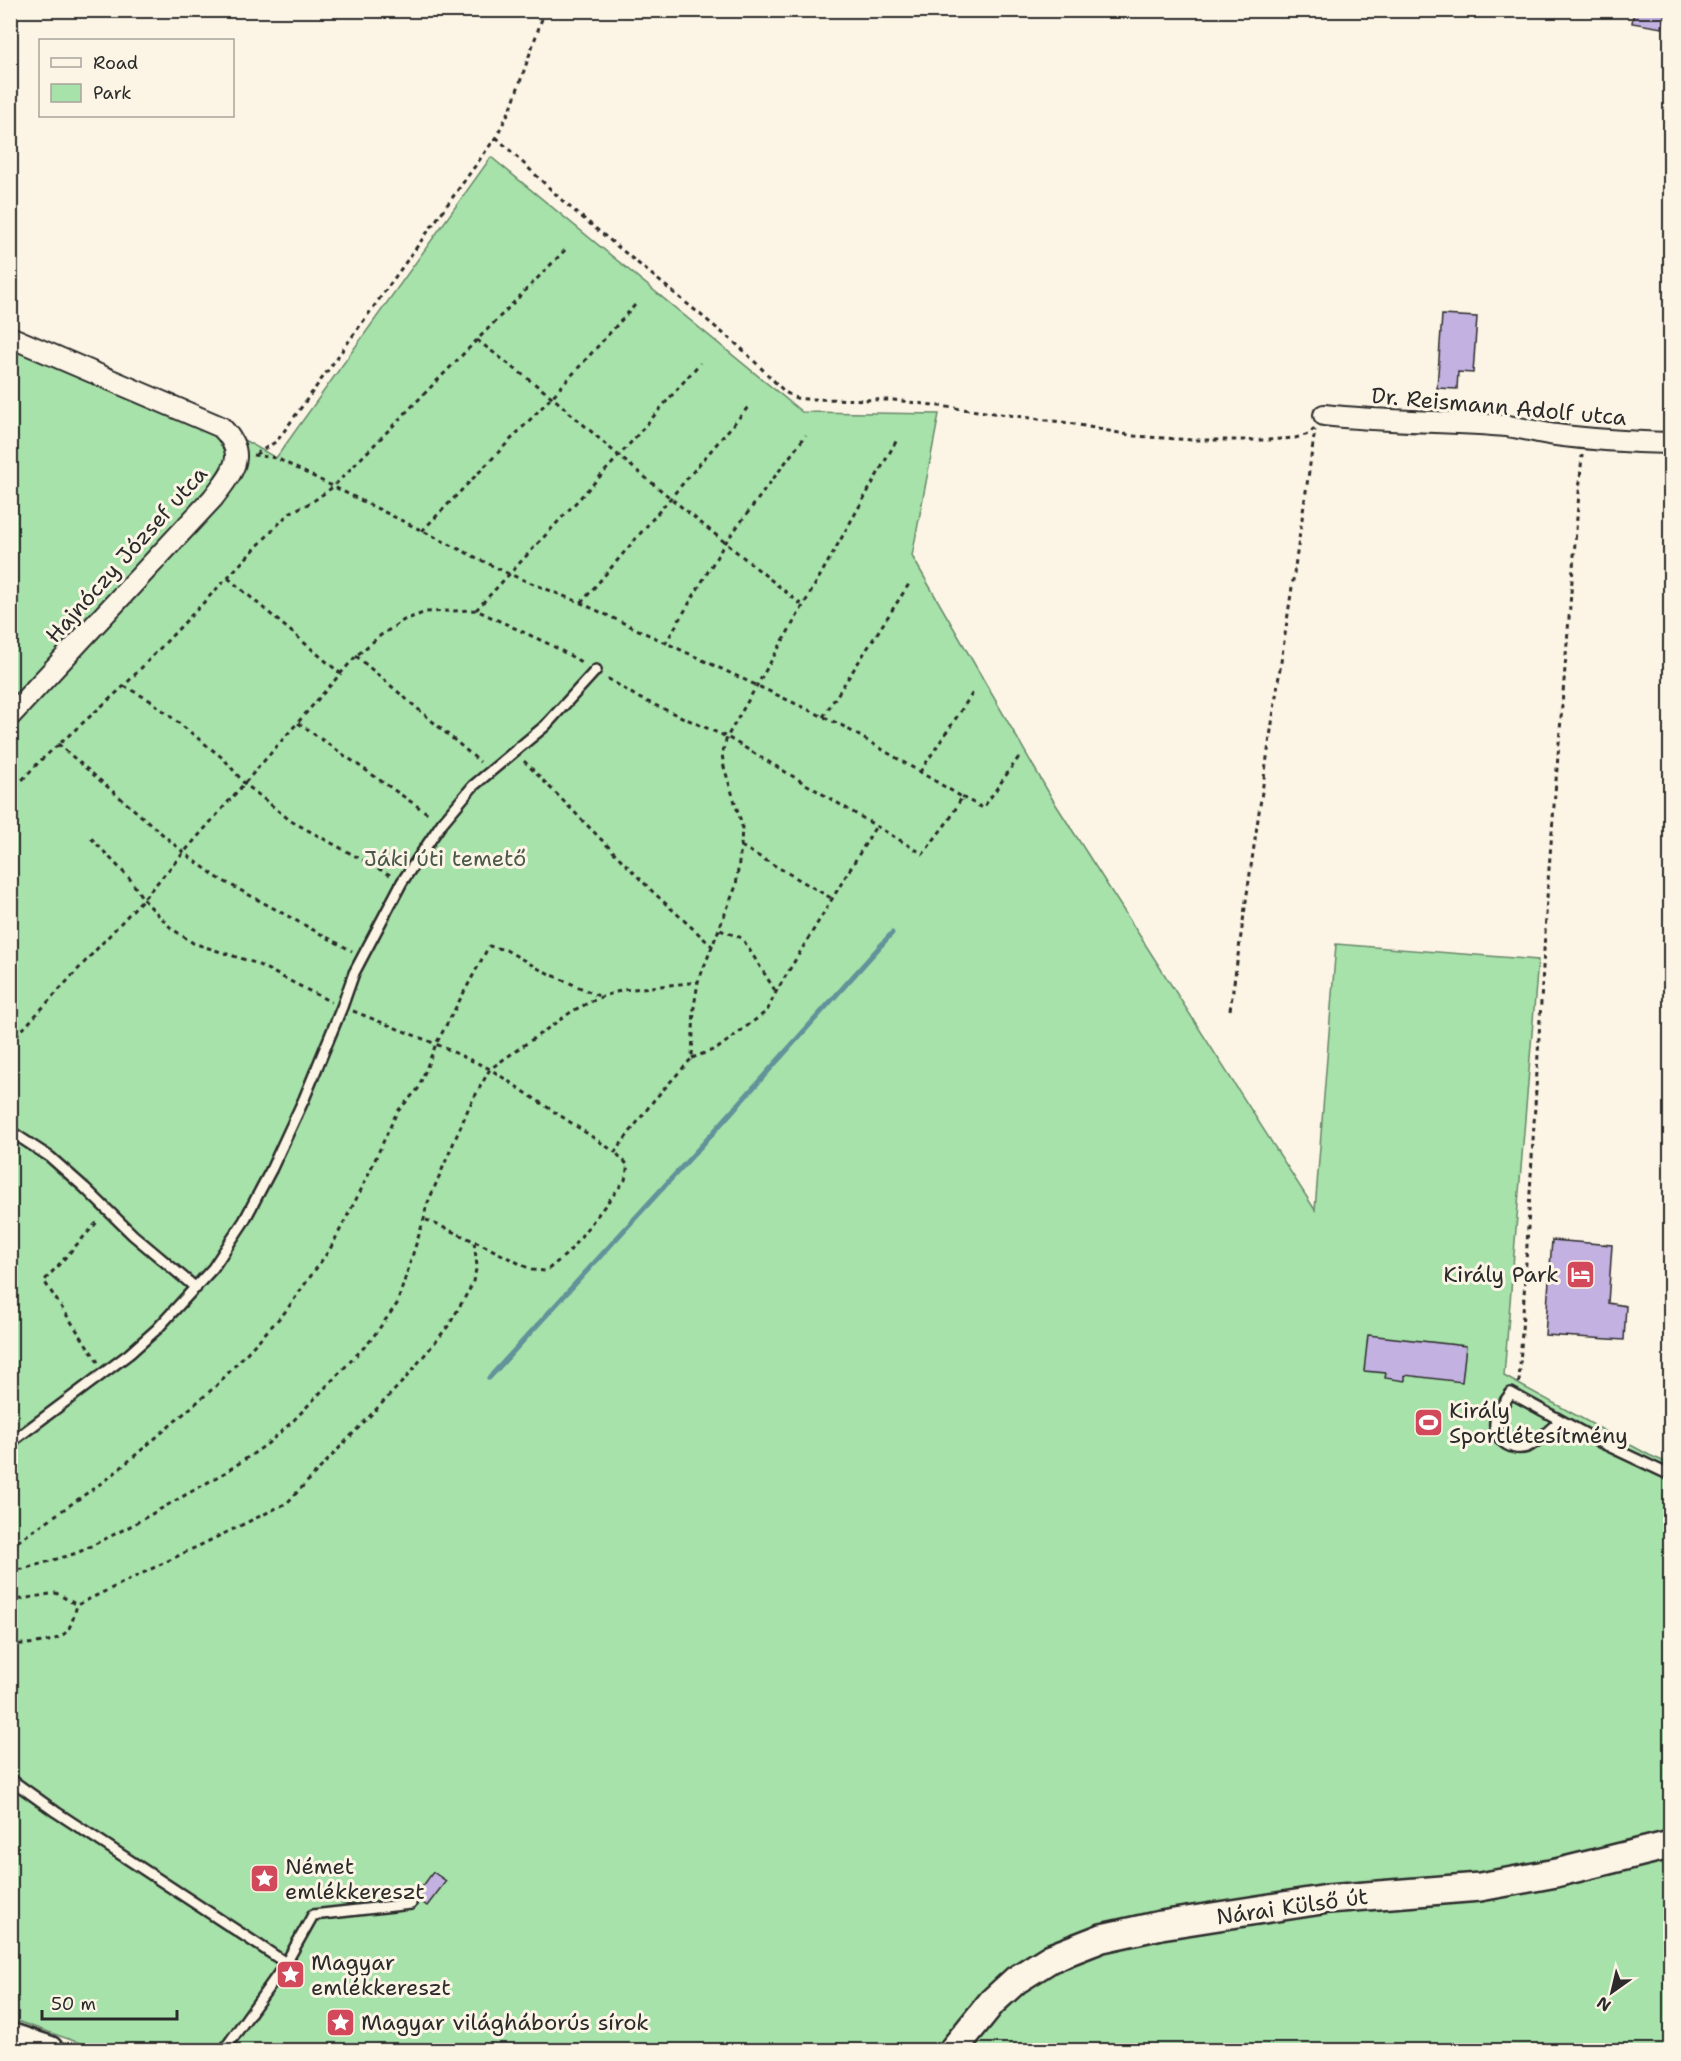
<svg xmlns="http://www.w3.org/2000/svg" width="1681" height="2061" viewBox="0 0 1681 2061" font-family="'Shantell Sans',sans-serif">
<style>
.green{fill:#a6e2a9;stroke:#68866a;stroke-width:1.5}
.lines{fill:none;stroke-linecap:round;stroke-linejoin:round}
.stream{stroke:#62929a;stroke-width:5}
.building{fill:#c2b1e1;stroke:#2b2b2b;stroke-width:1.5}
.lane-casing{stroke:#2b2b2b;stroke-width:14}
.street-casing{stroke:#2b2b2b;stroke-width:24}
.secondary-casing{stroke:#2b2b2b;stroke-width:32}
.path{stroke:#2b2b2b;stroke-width:3;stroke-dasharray:4.5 4.5;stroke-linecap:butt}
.lane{stroke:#fcf5e5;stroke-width:9}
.street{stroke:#fcf5e5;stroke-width:20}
.secondary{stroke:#fcf5e5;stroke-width:27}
.labels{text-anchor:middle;stroke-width:6;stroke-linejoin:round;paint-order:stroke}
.street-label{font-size:22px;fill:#2b2b2b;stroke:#fcf5e5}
.park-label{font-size:22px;fill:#4a594a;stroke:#fcf5e5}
.poi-label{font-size:22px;fill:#2b2b2b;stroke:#fcf5e5;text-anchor:start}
</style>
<rect width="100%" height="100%" fill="#fcf5e5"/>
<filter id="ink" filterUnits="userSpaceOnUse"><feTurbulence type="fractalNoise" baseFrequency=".0167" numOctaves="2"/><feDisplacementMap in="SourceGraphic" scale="12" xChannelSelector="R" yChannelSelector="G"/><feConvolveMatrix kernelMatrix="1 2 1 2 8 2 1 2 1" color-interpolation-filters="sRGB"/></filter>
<g filter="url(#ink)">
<!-- green -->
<path class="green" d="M 491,157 L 802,412 L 939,414 L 912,556 L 1053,800 L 1315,1210 L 1336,944 L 1538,960 L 1504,1376 L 1649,1455 L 1670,1464 L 1670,2050 L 100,2050 L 11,2019 L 11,337 L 203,417 L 276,458 Z"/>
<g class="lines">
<!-- stream -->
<path class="stream" d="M 489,1378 L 702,1145 L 892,933"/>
</g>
<!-- building -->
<path class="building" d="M 1634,10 L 1665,10 L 1662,28 L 1632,23 Z
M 1442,315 L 1477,317 L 1473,373 L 1458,372 L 1457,389 L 1437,388 Z
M 1552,1240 L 1612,1245 L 1608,1303 L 1626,1306 L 1624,1340 L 1545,1335 Z
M 1368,1335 L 1466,1346 L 1462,1382 L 1405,1375 L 1405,1381 L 1385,1378 L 1386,1373 L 1364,1371 Z
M 433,1872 L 446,1881 L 427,1906 L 415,1897 Z"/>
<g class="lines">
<defs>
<path id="lane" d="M 10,1131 L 50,1157 L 85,1188 L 133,1235 L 196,1288
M 1561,1421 C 1549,1428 1539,1443 1527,1447 C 1509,1453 1490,1436 1496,1417 C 1499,1408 1506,1400 1511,1393 L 1602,1443 L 1670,1475
M 10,1443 L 129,1354 L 157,1329 L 213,1268 L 244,1221 L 271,1170 L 304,1099 L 342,1007 L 354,973 L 402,882 L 442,823 L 473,786 L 545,726 L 596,670
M 10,1779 L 56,1812 L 286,1963
M 224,2050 L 286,1963 L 313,1915 L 411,1904"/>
<path id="street" d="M 10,337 L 221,427 C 249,455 233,471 213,498 L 10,716
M 1324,415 C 1385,422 1446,421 1507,426 C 1523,428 1540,433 1556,435 C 1594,440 1632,442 1670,443"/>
<path id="secondary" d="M 10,2037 L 49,2050
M 953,2050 L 992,2002 L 1016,1980 L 1051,1958 L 1102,1938 L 1161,1925 L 1328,1899 L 1480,1887 L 1556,1873 L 1670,1845"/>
</defs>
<!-- lane casing -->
<use href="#lane" class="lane-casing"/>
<!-- street casing -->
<use href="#street" class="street-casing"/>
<!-- secondary casing -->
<use href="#secondary" class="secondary-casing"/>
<!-- path -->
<path class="path" d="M 496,137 L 566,204 L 741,348 L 785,392 L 796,398 L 806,399 L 894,400 L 1069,423 L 1134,436 L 1193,440 L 1267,440 L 1295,438 L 1309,434 L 1314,428
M 477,340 L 552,397 L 619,456 L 803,606
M 256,454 L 277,441 L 496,137 L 511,108 L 545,10
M 253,455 L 276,458 L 509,574 L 581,603 L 841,725 L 962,797 L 951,817 L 923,854 L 727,737 L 639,698 L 607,678
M 422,531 L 552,397 L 635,305
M 228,578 L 341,674
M 581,603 L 749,406
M 476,610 L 619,456 L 700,363
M 665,644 L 725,543 L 806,435
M 356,656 L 480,762
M 124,686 L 151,701 L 224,759 L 244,783 L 291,821 L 392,876
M 823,717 L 909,584
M 298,723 L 430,815
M 58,744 L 183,852 L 218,878 L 352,951
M 524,761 L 653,892 L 713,947
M 920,772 L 974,691
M 10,793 L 40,761 L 124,686 L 289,513 L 312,502 L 333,487 L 567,248
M 962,797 L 983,808 L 1021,754
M 91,838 L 130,879 L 143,899 L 171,928 L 193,943 L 255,963 L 331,1002
M 741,846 L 831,898
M 720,930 L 742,938 L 776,992
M 1230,1010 L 1315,430
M 353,1011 L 436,1044 L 490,1069 L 615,1152 L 654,1100 L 692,1058 L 694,1007 L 698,982 L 736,886 L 741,846 L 742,825 L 724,767 L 722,754 L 727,737 L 803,606 L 898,438
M 10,1043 L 143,899 L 356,656 L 381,635 L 404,620 L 426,612 L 476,610 L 551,645 L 583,663
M 692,1058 L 718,1048 L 767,1011 L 776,992 L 876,826
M 475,1241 L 532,1270 L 546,1271 L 568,1253 L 625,1180 L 628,1165 L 615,1152
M 98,1362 L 44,1281 L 99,1220
M 1519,1383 L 1548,881 L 1582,455
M 10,1547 L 110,1477 L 216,1386 L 285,1312 L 330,1249 L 362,1188 L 397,1112 L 418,1089 L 436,1044 L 489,946 L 506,950 L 539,969 L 601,997
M 10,1570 L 23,1569 L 77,1553 L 127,1528 L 226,1472 L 266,1445 L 294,1420 L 370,1341 L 397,1304 L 424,1219 L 426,1207 L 469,1107 L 490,1069 L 574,1010 L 601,997 L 623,990 L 698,982
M 10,1601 L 56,1593 L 77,1605 L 287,1503 L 405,1379 L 449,1325 L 472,1285 L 477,1266 L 474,1241 L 424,1219
M 10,1645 C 28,1643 60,1645 69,1628 C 73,1621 75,1612 77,1605"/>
<!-- lane -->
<use href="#lane" class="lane"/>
<!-- street -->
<use href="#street" class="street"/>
<!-- secondary -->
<use href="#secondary" class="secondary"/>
</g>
</g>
<!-- icons -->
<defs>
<symbol id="hotel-square" viewBox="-11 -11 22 22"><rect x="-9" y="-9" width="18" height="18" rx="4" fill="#d1495b" stroke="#fcf5e5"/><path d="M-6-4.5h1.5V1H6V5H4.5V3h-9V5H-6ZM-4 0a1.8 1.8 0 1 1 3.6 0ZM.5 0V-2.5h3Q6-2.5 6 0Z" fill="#fff"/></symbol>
<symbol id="stadium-square" viewBox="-11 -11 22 22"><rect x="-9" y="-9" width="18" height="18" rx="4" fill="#d1495b" stroke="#fcf5e5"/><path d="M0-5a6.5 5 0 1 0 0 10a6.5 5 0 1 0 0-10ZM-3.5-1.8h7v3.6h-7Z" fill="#fff"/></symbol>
<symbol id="sight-square" viewBox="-11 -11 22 22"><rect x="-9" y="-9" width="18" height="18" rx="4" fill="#d1495b" stroke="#fcf5e5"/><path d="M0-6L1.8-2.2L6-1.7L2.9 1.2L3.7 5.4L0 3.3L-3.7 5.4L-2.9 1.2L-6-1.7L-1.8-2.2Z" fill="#fff"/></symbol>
</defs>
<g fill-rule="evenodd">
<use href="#hotel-square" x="1564" y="1258" width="33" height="33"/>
<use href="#stadium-square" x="1412" y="1406" width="33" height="33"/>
<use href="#sight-square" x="248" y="1862" width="33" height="33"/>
<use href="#sight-square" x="274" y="1958" width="33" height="33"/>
<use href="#sight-square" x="324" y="2006" width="33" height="33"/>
</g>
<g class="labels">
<!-- street labels -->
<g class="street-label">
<text transform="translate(1499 406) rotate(5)" y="8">Dr. Reismann Adolf utca</text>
<text transform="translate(126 554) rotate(-48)" y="8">Hajnóczy József utca</text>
<text transform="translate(1292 1906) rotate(-8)" y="8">Nárai Külső út</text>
</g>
<!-- park labels -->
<g class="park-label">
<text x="445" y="866">Jáki úti temető</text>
</g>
<!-- poi labels -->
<g class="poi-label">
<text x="1559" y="1282" text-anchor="end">Király Park</text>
<text x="1449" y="1418">Király<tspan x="1449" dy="25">Sportlétesítmény</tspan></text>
<text x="285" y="1874">Német<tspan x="285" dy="25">emlékkereszt</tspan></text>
<text x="311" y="1970">Magyar<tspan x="311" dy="25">emlékkereszt</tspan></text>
<text x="361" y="2030">Magyar világháborús sírok</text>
</g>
</g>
<!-- margin -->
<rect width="1681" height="2061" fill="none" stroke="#fcf5e5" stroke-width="36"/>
<rect x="18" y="18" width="1645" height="2025" fill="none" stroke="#2b2b2b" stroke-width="2" filter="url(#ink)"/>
<!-- legend -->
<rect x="39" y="39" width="195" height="78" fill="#fcf5e5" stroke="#a8a49b" stroke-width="1.5"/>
<rect x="51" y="58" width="30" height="9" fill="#fcf5e5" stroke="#a8a49b" stroke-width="1.5"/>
<text x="93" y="69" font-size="18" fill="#2b2b2b">Road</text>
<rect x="51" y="84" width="30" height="18" fill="#a6e2a9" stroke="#a8a49b" stroke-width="1.5"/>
<text x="93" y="99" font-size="18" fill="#2b2b2b">Park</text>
<!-- north arrow -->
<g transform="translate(1612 1992) rotate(214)" stroke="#fcf5e5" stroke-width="4.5" paint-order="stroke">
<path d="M0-4.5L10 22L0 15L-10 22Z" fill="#2b2b2b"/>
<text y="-9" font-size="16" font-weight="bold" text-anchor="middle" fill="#2b2b2b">N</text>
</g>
<!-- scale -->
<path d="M42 2010v9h135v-9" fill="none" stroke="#2b2b2b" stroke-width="3"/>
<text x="51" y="2010" font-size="18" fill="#2b2b2b" stroke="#fcf5e5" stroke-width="4.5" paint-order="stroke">50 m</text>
</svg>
